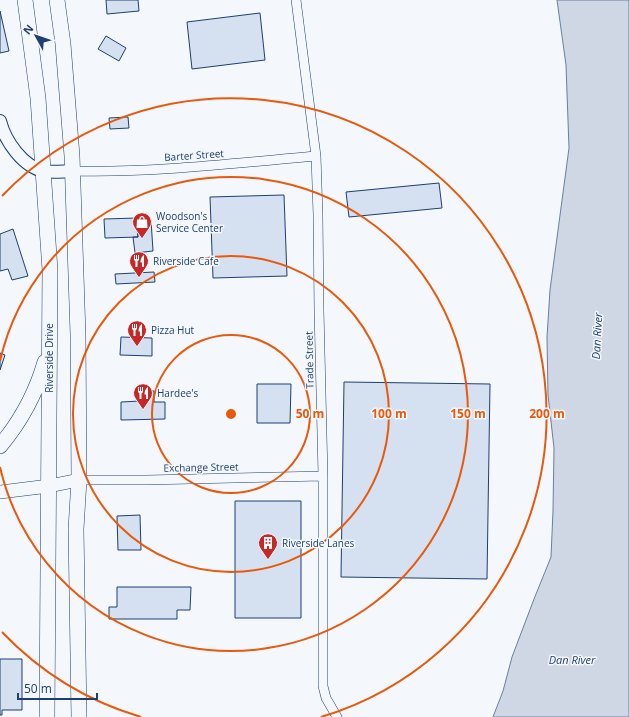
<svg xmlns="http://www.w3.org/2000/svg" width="629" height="717" viewBox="0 0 629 717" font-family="'Open Sans',sans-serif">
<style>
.water{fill:#cfd7e4;stroke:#687fa3}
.building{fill:#d5e0f0;stroke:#1d3f73}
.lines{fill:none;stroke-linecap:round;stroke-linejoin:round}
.minor-casing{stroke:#1d3f73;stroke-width:10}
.tertiary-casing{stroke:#1d3f73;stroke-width:14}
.secondary-casing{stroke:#1d3f73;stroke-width:14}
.primary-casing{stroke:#1d3f73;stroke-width:16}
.minor{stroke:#f4f7fb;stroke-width:9}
.tertiary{stroke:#f4f7fb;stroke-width:12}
.secondary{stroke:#f4f7fb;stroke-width:13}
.primary{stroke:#f4f7fb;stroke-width:15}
.ring{fill:none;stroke:#e8590c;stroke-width:2}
.labels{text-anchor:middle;stroke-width:3;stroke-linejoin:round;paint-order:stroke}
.street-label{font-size:10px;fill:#1d3f73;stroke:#f4f7fb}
.poi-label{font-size:10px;fill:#1d3f73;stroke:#f4f7fb;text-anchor:start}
.water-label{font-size:11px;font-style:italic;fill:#1d3f73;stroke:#f4f7fb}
.centre{fill:#e8590c;stroke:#f4f7fb;stroke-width:2}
.ring-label{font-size:12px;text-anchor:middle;font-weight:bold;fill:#e8590c;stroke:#f4f7fb;stroke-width:3;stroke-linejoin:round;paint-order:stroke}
</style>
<rect width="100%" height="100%" fill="#f4f7fb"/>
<!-- water -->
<path class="water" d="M 557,0 L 629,0 L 629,717 L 493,717 L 503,691 L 512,657 L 534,599 L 551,557 L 553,511 L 554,448 L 548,395 L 547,337 L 550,290 L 569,148 L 566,65 Z"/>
<!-- building -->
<path class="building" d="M 106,0 L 138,0 L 139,11 L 107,14 Z
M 0,11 L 9,51 L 0,53 Z
M 260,13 L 265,60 L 192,69 L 187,22 Z
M 106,36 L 126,48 L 119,61 L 98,49 Z
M 128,117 L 129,128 L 110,129 L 109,118 Z
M 439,183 L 442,208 L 349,217 L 346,192 Z
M 284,195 L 287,276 L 213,278 L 210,197 Z
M 137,218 L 138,237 L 105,238 L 104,219 Z
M 151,220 L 153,251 L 135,253 L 133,237 L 138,237 L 136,222 Z
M 13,229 L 28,276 L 12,280 L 8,269 L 0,271 L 0,234 Z
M 154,272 L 155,282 L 116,284 L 115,274 Z
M 121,337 L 152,338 L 152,356 L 120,355 Z
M 0,353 L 5,355 L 0,370 Z
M 344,382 L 490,384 L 487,579 L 341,577 Z
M 257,384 L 291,384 L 290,423 L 257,423 Z
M 140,391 L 154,391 L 154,402 L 165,402 L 165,419 L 121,420 L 121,402 L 140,401 Z
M 235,501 L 301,501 L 301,618 L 235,618 Z
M 140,515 L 141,550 L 118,550 L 117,516 Z
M 117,587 L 191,587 L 190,610 L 177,610 L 177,619 L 109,619 L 109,607 L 117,607 Z
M 0,659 L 22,659 L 22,710 L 2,710 L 2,715 L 0,715 Z"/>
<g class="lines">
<defs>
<path id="minor" d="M 296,0 L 316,156 L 318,215 L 319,310 L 323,476 L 323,686 L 326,698 L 337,717
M 73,171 C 153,173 236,163 316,156
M 79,480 L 147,480 L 323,476"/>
<path id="tertiary" d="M 0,121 C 5,141 23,167 44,171 C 53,173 64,171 73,171"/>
<path id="secondary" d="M 0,492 L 49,486 L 79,480"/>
<path id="primary" d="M 25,0 L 38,98 L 50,270 L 47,717
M 57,0 L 63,44 L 72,156 L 78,335 L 79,480 L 76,529 L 79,717
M 0,446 C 21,421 36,393 45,362"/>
</defs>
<!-- minor casing -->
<use href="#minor" class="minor-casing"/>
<!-- tertiary casing -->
<use href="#tertiary" class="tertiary-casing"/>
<!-- secondary casing -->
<use href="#secondary" class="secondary-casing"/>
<!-- primary casing -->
<use href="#primary" class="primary-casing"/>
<!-- minor -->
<use href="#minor" class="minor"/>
<!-- tertiary -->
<use href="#tertiary" class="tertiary"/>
<!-- secondary -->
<use href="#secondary" class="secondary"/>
<!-- primary -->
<use href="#primary" class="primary"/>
</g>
<!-- distance rings -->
<g class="ring">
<circle cx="231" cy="414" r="79"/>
<circle cx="231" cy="414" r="158"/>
<path d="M0 361A237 237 0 1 1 0 467"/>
<path d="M141 717A316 316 0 0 1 2 632M2 196A316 316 0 1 1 321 717"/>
</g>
<!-- icons -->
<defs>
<symbol id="shop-pin" viewBox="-11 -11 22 30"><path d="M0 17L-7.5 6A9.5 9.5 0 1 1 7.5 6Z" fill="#c62828" stroke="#f4f7fb"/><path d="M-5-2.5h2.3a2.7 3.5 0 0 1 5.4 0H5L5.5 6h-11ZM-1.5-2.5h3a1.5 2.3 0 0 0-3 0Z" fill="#fff"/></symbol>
<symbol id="restaurant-pin" viewBox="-11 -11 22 30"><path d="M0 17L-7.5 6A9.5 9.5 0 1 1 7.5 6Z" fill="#c62828" stroke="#f4f7fb"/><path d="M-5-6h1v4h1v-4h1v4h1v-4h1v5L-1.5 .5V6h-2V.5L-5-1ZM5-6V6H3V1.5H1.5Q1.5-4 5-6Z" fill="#fff"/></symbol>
<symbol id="building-pin" viewBox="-11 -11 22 30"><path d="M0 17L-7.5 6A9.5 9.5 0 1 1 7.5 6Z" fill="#c62828" stroke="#f4f7fb"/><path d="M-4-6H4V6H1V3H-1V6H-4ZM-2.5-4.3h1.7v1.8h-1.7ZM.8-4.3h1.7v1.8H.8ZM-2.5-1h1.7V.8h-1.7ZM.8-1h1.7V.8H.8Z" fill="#fff"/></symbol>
</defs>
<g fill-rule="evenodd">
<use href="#shop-pin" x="131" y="211" width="22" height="30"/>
<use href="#restaurant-pin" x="128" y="250" width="22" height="30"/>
<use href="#restaurant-pin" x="126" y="319" width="22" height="30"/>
<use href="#restaurant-pin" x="132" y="382" width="22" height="30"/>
<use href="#building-pin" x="257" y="532" width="22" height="30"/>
</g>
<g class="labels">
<!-- street labels -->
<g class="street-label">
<text transform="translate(194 155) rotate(-4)" y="4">Barter Street</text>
<text transform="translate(49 358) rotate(-90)" y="4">Riverside Drive</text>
<text transform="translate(309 360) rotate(-91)" y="4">Trade Street</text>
<text transform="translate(201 467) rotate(-1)" y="4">Exchange Street</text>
</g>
<!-- poi labels -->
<g class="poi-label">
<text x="156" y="220">Woodson's<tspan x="156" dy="12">Service Center</tspan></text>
<text x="153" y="265">Riverside Cafe</text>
<text x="151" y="334">Pizza Hut</text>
<text x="157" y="397">Hardee's</text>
<text x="282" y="547">Riverside Lanes</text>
</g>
<!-- water labels -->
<g class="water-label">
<text transform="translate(597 336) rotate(-87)" y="4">Dan River</text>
<text x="572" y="664">Dan River</text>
</g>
</g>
<circle cx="231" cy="414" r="6" class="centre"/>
<g class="ring-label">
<text x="310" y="418">50 m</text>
<text x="389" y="418">100 m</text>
<text x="468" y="418">150 m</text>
<text x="547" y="418">200 m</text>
</g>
<!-- north arrow -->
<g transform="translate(36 36) rotate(310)" stroke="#f4f7fb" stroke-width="3" paint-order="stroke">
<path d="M0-3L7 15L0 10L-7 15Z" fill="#1d3f73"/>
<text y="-6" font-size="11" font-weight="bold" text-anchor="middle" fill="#1d3f73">N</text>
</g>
<!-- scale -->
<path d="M18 693v6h79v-6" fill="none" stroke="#1d3f73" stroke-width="2"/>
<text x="24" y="693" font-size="12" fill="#1d3f73" stroke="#f4f7fb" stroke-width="3" paint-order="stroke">50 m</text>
</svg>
